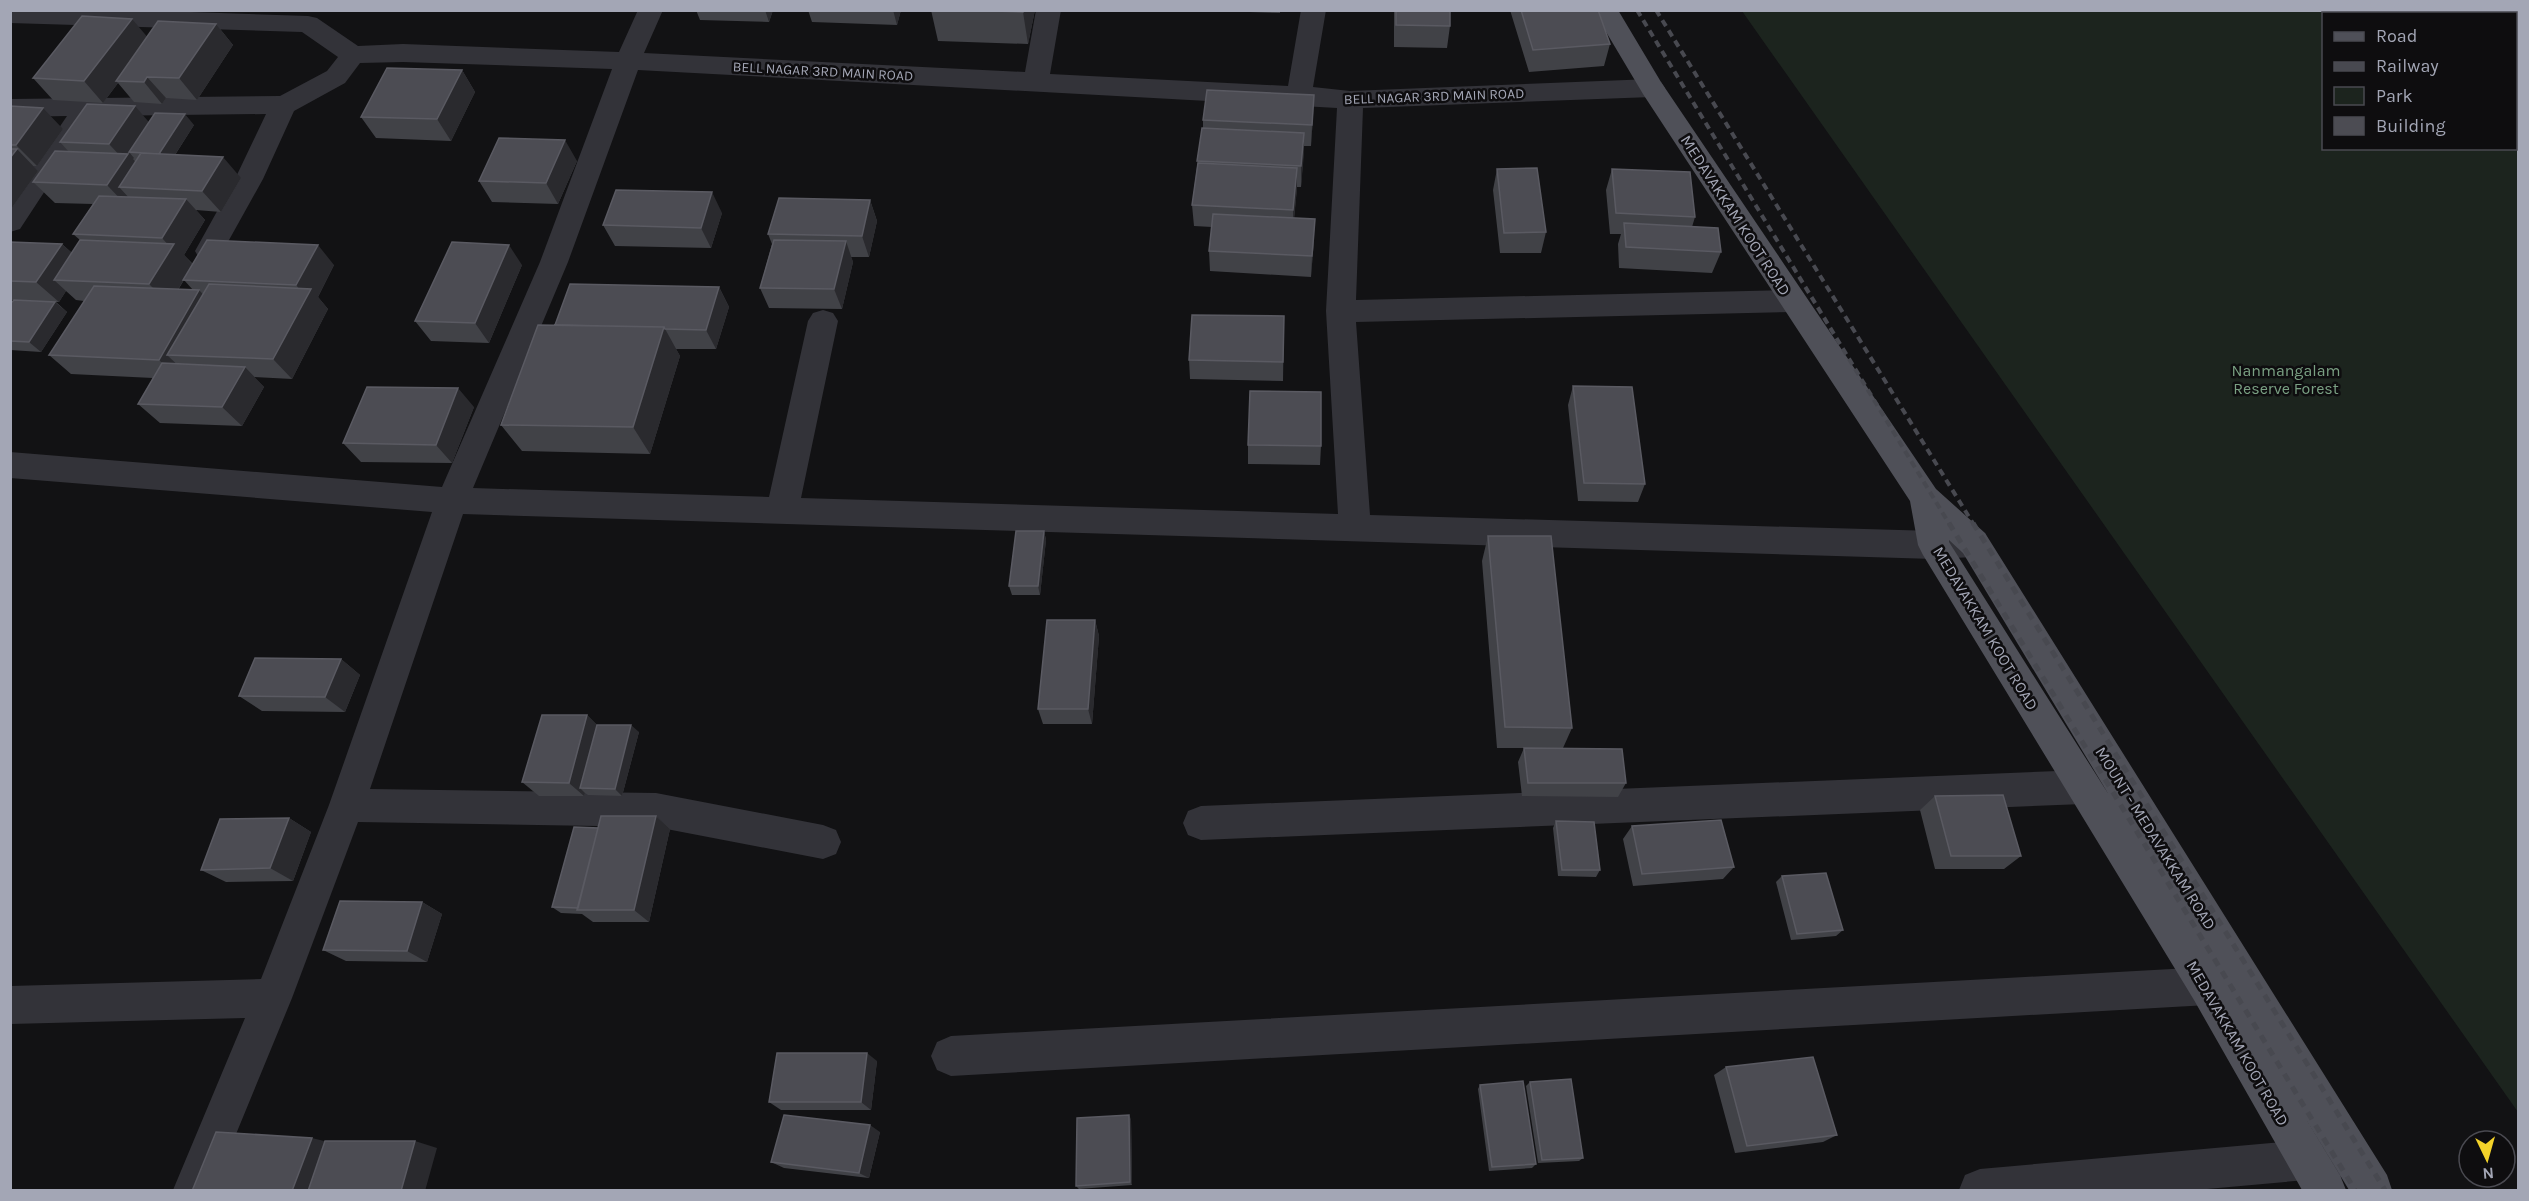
<svg xmlns="http://www.w3.org/2000/svg" width="2529" height="1201" viewBox="0 0 2529 1201" font-family="Karla,sans-serif">
<style>
.green{fill:#1c241e;fill-rule:evenodd}
.lines{fill:none;stroke-linecap:round;stroke-linejoin:round}
.street{fill:#333339;fill-rule:evenodd}
.primary{fill:#4f5058;fill-rule:evenodd}
.rail-far1{stroke:#484950;stroke-width:4;stroke-dasharray:7 5;stroke-linecap:butt}
.rail{stroke:#484950;stroke-width:5;stroke-dasharray:8 7;stroke-linecap:butt}
.wall{fill:#414247;fill-rule:evenodd}
.shaded-wall{fill:#2a2a2e}
.building{fill:#4c4c53;stroke:#5a5a62;stroke-width:1.5}
.labels{text-anchor:middle;stroke-width:5;stroke-linejoin:round;paint-order:stroke}
.far-street-label{font-size:14px;fill:#a3a6b5;stroke:#0e0d0f}
.street-label{font-size:16px;fill:#a3a6b5;stroke:#0e0d0f}
.park-label{font-size:16px;fill:#7aa083;stroke:#0e0d0f}
</style>
<rect width="100%" height="100%" fill="#121214"/>
<!-- green -->
<path class="green" d="M 1742,11 L 2518,11 L 2518,1112 ZM 2324,14 L 2516,14 L 2516,148 L 2324,148 Z"/>
<g class="lines">
<!-- street -->
<path class="street" d="M 10,10 L 133,10 L 308,16 L 317,18 L 358,46 L 403,44 L 619,52 L 638,10 L 663,10 L 644,53 L 1025,72 L 1036,10 L 1061,10 L 1050,74 L 1288,86 L 1301,10 L 1326,10 L 1313,87 L 1350,91 L 1652,79 L 1661,82 L 1665,88 L 1661,94 L 1652,97 L 1363,108 L 1356,300 L 1793,290 L 1803,293 L 1807,301 L 1803,309 L 1793,312 L 1356,322 L 1370,515 L 1934,531 L 1974,529 L 1985,533 L 1990,543 L 1985,553 L 1974,557 L 1934,559 L 463,514 L 370,789 L 656,793 L 823,825 L 836,830 L 841,842 L 836,854 L 823,859 L 656,827 L 358,822 L 292,998 L 213,1190 L 173,1190 L 245,1018 L 10,1024 L 10,986 L 261,979 L 329,805 L 432,512 L 10,478 L 10,452 L 442,487 L 540,262 L 612,69 L 403,62 L 360,63 L 345,83 L 294,111 L 263,179 L 219,258 L 209,261 L 199,258 L 195,251 L 235,179 L 266,114 L 94,116 L 20,229 L 10,232 L 10,200 L 67,116 L 10,117 L 10,99 L 280,96 L 327,71 L 338,57 L 302,32 L 10,23 ZM 638,70 L 1337,108 L 1326,311 L 1338,514 L 801,498 L 838,321 L 833,313 L 823,310 L 813,313 L 808,321 L 769,497 L 473,488 L 568,262 Z
M 2083,770 L 2096,775 L 2101,787 L 2096,799 L 2083,804 L 1201,840 L 1188,835 L 1183,823 L 1188,811 L 1201,806 Z
M 2208,967 L 2222,972 L 2227,986 L 2222,1000 L 2208,1005 L 951,1076 L 937,1070 L 931,1056 L 937,1042 L 951,1036 Z
M 2306,1140 L 2320,1146 L 2326,1160 L 2320,1174 L 2306,1180 L 2196,1190 L 1959,1190 L 1965,1175 L 1980,1169 Z"/>
<!-- primary -->
<path class="primary" d="M 1593,10 L 1618,10 L 1661,82 L 1936,489 L 1985,533 L 2387,1175 L 2392,1190 L 2349,1190 L 2298,1106 L 2340,1175 L 2346,1190 L 2302,1190 L 2194,1000 L 1923,555 L 1918,545 L 1910,501 L 1643,94 ZM 1949,540 L 1963,553 L 2109,795 L 1949,542 Z"/>
<!-- rail-far1 -->
<path class="rail-far1" d="M 1637,10 L 1950,525
M 1656,10 L 1974,525"/>
<!-- rail -->
<path class="rail" d="M 1949,523 L 2355,1190
M 1973,523 L 2385,1190"/>
</g>
<!-- wall -->
<path class="wall" d="M 696,10 L 773,10 L 769,22 L 700,20 Z
M 808,10 L 901,10 L 897,25 L 812,22 Z
M 931,10 L 1035,10 L 1028,44 L 938,41 Z
M 1191,10 L 1280,10 L 1280,13 Z
M 1394,10 L 1450,10 L 1450,26 L 1447,48 L 1394,47 Z
M 1510,10 L 1598,10 L 1610,44 L 1604,66 L 1529,72 Z
M 216,24 L 233,45 L 197,100 L 166,98 L 162,104 L 134,102 L 118,83 L 103,103 L 53,100 L 33,78 L 147,37 Z
M 462,70 L 475,92 L 451,141 L 376,138 L 361,117 Z
M 10,106 L 63,129 L 37,166 L 33,166 L 38,171 L 11,209 Z
M 1313,117 L 1311,146 L 1304,146 L 1301,187 L 1297,187 L 1294,218 L 1314,239 L 1311,277 L 1210,271 L 1209,251 L 1212,227 L 1194,226 L 1192,205 L 1202,128 L 1203,128 L 1203,120 Z
M 149,122 L 194,125 L 175,155 L 241,178 L 221,212 L 196,210 L 205,220 L 184,255 L 193,264 L 334,265 L 318,297 L 328,309 L 292,379 L 254,377 L 264,387 L 242,426 L 160,423 L 138,404 L 153,378 L 71,374 L 49,355 L 84,301 L 76,300 L 66,291 L 59,302 L 56,302 L 67,312 L 41,352 L 10,350 L 10,300 L 13,302 L 14,300 L 10,300 L 10,242 L 62,244 L 72,253 L 80,240 L 73,234 L 93,204 L 55,203 L 33,182 L 69,152 L 60,142 ZM 184,280 L 193,290 L 178,290 Z
M 577,161 L 558,204 L 492,202 L 479,181 Z
M 1497,169 L 1546,232 L 1541,253 L 1500,253 L 1493,190 Z
M 1612,169 L 1695,217 L 1692,227 L 1721,252 L 1712,273 L 1619,268 L 1618,244 L 1621,234 L 1610,234 L 1606,190 Z
M 870,200 L 877,221 L 869,257 L 851,257 L 853,262 L 842,309 L 769,308 L 760,288 L 772,244 L 768,234 Z
M 722,213 L 711,248 L 615,246 L 603,225 Z
M 522,265 L 489,343 L 431,341 L 415,321 Z
M 719,287 L 729,307 L 716,349 L 676,349 L 680,356 L 650,454 L 522,451 L 501,425 L 555,325 Z
M 1284,316 L 1283,381 L 1190,379 L 1189,360 Z
M 1573,386 L 1645,484 L 1638,502 L 1578,501 L 1568,405 Z
M 474,407 L 452,463 L 361,462 L 343,443 Z
M 1248,445 L 1321,446 L 1320,465 L 1248,464 Z
M 1044,531 L 1046,540 L 1040,595 L 1012,595 L 1009,586 Z
M 1488,536 L 1572,728 L 1563,748 L 1626,783 L 1618,797 L 1522,796 L 1518,762 L 1524,748 L 1497,748 L 1482,561 Z
M 1095,620 L 1099,636 L 1092,724 L 1043,724 L 1038,709 Z
M 341,659 L 360,675 L 345,712 L 262,711 L 239,696 Z
M 587,715 L 597,725 L 639,732 L 622,796 L 588,795 L 585,793 L 584,796 L 539,796 L 522,782 Z
M 1935,796 L 2021,856 L 2004,869 L 1935,869 L 1920,810 Z
M 656,816 L 670,829 L 649,922 L 593,922 L 582,914 L 561,913 L 552,907 L 598,828 Z
M 289,818 L 311,832 L 293,881 L 226,882 L 201,870 Z
M 1556,821 L 1600,870 L 1596,877 L 1558,876 L 1553,828 Z
M 1632,826 L 1734,867 L 1723,879 L 1633,886 L 1623,839 Z
M 1782,876 L 1843,930 L 1836,936 L 1791,940 L 1776,882 Z
M 422,902 L 442,914 L 427,962 L 346,961 L 323,950 Z
M 877,1061 L 871,1110 L 781,1110 L 769,1102 Z
M 1726,1067 L 1837,1135 L 1823,1142 L 1735,1153 L 1714,1075 Z
M 1530,1082 L 1583,1158 L 1579,1161 L 1538,1163 L 1526,1086 Z
M 1480,1085 L 1536,1164 L 1532,1168 L 1489,1171 L 1478,1089 Z
M 1131,1119 L 1132,1185 L 1079,1189 L 1076,1186 Z
M 880,1132 L 869,1178 L 784,1168 L 771,1162 Z"/>
<!-- shaded-wall -->
<path class="shaded-wall" d="M 765,10 L 773,10 L 769,22 Z
M 893,10 L 901,10 L 897,25 Z
M 1023,10 L 1035,10 L 1028,44 L 1023,12 Z
M 132,19 L 150,40 L 116,81 L 118,83 L 103,103 L 84,81 Z
M 216,24 L 233,45 L 197,100 L 179,78 Z
M 462,70 L 475,92 L 451,141 L 437,119 Z
M 147,77 L 166,98 L 162,104 L 144,82 Z
M 1314,95 L 1313,117 L 1311,146 L 1312,125 Z
M 135,106 L 154,128 L 129,152 L 134,158 L 133,159 L 147,175 L 119,187 L 131,200 L 127,206 L 107,185 L 124,160 L 109,144 Z
M 43,108 L 63,129 L 37,166 L 16,145 Z
M 185,114 L 194,125 L 169,164 L 159,154 Z
M 1304,133 L 1304,154 L 1301,187 L 1301,166 Z
M 565,140 L 577,161 L 558,204 L 546,183 Z
M 17,149 L 38,171 L 11,209 L 10,158 Z
M 223,157 L 241,178 L 221,212 L 202,191 Z
M 1297,168 L 1297,189 L 1293,231 L 1293,210 Z
M 712,192 L 722,213 L 711,248 L 701,228 Z
M 186,199 L 205,220 L 184,255 L 193,265 L 169,304 L 149,284 L 171,248 L 162,238 Z
M 870,200 L 877,221 L 869,257 L 862,236 Z
M 1315,219 L 1314,239 L 1311,277 L 1312,256 Z
M 846,241 L 853,262 L 842,309 L 834,289 Z
M 62,244 L 84,264 L 54,280 L 66,291 L 59,302 L 36,282 Z
M 318,245 L 334,265 L 318,297 L 328,309 L 292,379 L 273,359 L 306,297 L 296,285 Z
M 509,245 L 522,265 L 489,343 L 475,323 Z
M 719,287 L 729,307 L 716,349 L 706,330 Z
M 199,290 L 219,311 L 167,355 L 184,371 L 179,379 L 159,360 Z
M 55,302 L 67,312 L 41,352 L 29,342 Z
M 664,327 L 680,356 L 650,454 L 633,427 Z
M 245,367 L 264,387 L 242,426 L 222,407 Z
M 458,388 L 474,407 L 452,463 L 436,445 Z
M 1044,531 L 1046,540 L 1040,595 L 1038,586 Z
M 1095,620 L 1099,636 L 1092,724 L 1088,709 Z
M 341,659 L 360,675 L 345,712 L 325,697 Z
M 587,715 L 602,730 L 580,788 L 585,793 L 584,796 L 569,783 Z
M 631,725 L 639,732 L 622,796 L 615,789 Z
M 656,816 L 670,829 L 649,922 L 634,910 Z
M 289,818 L 311,832 L 293,881 L 270,868 Z
M 422,902 L 442,914 L 427,962 L 407,951 Z
M 867,1053 L 877,1061 L 871,1110 L 861,1102 Z
M 1129,1115 L 1131,1119 L 1132,1185 L 1130,1182 Z
M 870,1125 L 880,1132 L 869,1178 L 859,1173 Z
M 312,1138 L 336,1144 L 319,1191 L 292,1191 Z
M 415,1141 L 437,1148 L 425,1191 L 401,1191 Z"/>
<!-- building -->
<path class="building" d="M 963,10 L 1023,10 L 1023,12 Z
M 1396,10 L 1450,10 L 1450,26 L 1396,25 Z
M 1521,10 L 1598,10 L 1610,44 L 1533,50 Z
M 82,16 L 132,19 L 84,81 L 33,78 Z
M 158,21 L 216,24 L 179,78 L 147,77 L 144,82 L 116,81 Z
M 387,68 L 462,70 L 437,119 L 361,117 Z
M 1207,90 L 1314,95 L 1312,125 L 1203,120 Z
M 87,104 L 135,106 L 109,144 L 60,142 Z
M 10,106 L 43,108 L 16,145 L 10,145 Z
M 155,113 L 185,114 L 159,154 L 129,152 Z
M 1202,128 L 1304,133 L 1301,166 L 1197,161 Z
M 499,138 L 565,140 L 546,183 L 479,181 Z
M 10,149 L 17,149 L 10,158 Z
M 55,151 L 128,154 L 107,185 L 33,182 Z
M 141,153 L 223,157 L 202,191 L 119,187 Z
M 1198,163 L 1297,168 L 1293,210 L 1192,205 Z
M 1537,168 L 1546,232 L 1504,233 L 1497,169 Z
M 1612,169 L 1690,172 L 1695,217 L 1616,213 Z
M 616,190 L 712,192 L 701,228 L 603,225 Z
M 99,196 L 186,199 L 162,238 L 73,234 Z
M 779,198 L 870,200 L 862,236 L 768,234 Z
M 1213,214 L 1315,219 L 1312,256 L 1209,251 Z
M 1624,223 L 1718,228 L 1721,252 L 1626,247 Z
M 80,240 L 174,244 L 149,284 L 54,280 Z
M 207,240 L 318,245 L 296,285 L 183,280 Z
M 774,240 L 846,241 L 834,289 L 760,288 Z
M 10,242 L 62,244 L 36,282 L 10,281 Z
M 452,242 L 509,245 L 475,323 L 415,321 Z
M 209,284 L 311,289 L 273,359 L 167,355 Z
M 570,284 L 719,287 L 706,330 L 665,329 L 664,327 L 555,325 Z
M 94,286 L 199,290 L 159,360 L 49,355 Z
M 14,300 L 55,302 L 29,342 L 10,341 L 10,304 Z
M 1192,315 L 1284,316 L 1283,362 L 1189,360 Z
M 538,325 L 664,327 L 633,427 L 501,425 Z
M 162,363 L 245,367 L 222,407 L 138,404 Z
M 1573,386 L 1632,387 L 1645,484 L 1584,483 Z
M 367,387 L 458,388 L 436,445 L 343,443 Z
M 1250,391 L 1321,392 L 1321,446 L 1248,445 Z
M 1016,531 L 1044,531 L 1038,586 L 1009,586 Z
M 1488,536 L 1551,536 L 1572,728 L 1505,727 Z
M 1047,620 L 1095,620 L 1088,709 L 1038,709 Z
M 255,658 L 341,659 L 325,697 L 239,696 Z
M 542,715 L 587,715 L 569,783 L 522,782 Z
M 597,725 L 631,725 L 615,789 L 580,788 Z
M 1524,748 L 1622,749 L 1626,783 L 1528,783 Z
M 2003,795 L 2021,856 L 1951,856 L 1935,796 Z
M 601,816 L 656,816 L 634,910 L 577,910 Z
M 289,818 L 270,868 L 201,870 L 220,819 Z
M 1721,820 L 1734,867 L 1642,874 L 1632,826 Z
M 1556,821 L 1594,822 L 1600,870 L 1562,870 Z
M 574,827 L 598,828 L 578,908 L 552,907 Z
M 1826,873 L 1843,930 L 1797,934 L 1782,876 Z
M 340,901 L 422,902 L 407,951 L 323,950 Z
M 777,1053 L 867,1053 L 861,1102 L 769,1102 Z
M 1813,1057 L 1837,1135 L 1747,1146 L 1726,1067 Z
M 1571,1079 L 1583,1158 L 1542,1160 L 1530,1082 Z
M 1523,1081 L 1536,1164 L 1492,1167 L 1480,1085 Z
M 784,1115 L 870,1125 L 859,1173 L 771,1162 Z
M 1129,1115 L 1130,1182 L 1076,1186 L 1077,1118 Z
M 216,1132 L 312,1138 L 292,1191 L 192,1191 Z
M 325,1141 L 415,1141 L 401,1191 L 308,1191 Z"/>
<g class="labels">
<!-- far-street labels -->
<g class="far-street-label">
<text transform="translate(823 71) rotate(3)" y="5">BELL NAGAR 3RD MAIN ROAD</text>
<text transform="translate(1434 96) rotate(-2)" y="5">BELL NAGAR 3RD MAIN ROAD</text>
</g>
<!-- street labels -->
<g class="street-label">
<text transform="translate(1736 215) rotate(57)" y="6">MEDAVAKKAM KOOT ROAD</text>
<text transform="translate(1986 628) rotate(59)" y="6">MEDAVAKKAM KOOT ROAD</text>
<text transform="translate(2156 838) rotate(58)" y="6">MOUNT - MEDAVAKKAM ROAD</text>
<text transform="translate(2238 1043) rotate(60)" y="6">MEDAVAKKAM KOOT ROAD</text>
</g>
<!-- park labels -->
<g class="park-label">
<text x="2286" y="376">Nanmangalam<tspan x="2286" dy="18">Reserve Forest</tspan></text>
</g>
</g>
<!-- border -->
<rect width="2529" height="1201" fill="none" stroke="#a3a6b5" stroke-width="24"/>
<!-- legend -->
<rect x="2322" y="12" width="195" height="138" fill="#0e0d0f" stroke="#4a4a51" stroke-width="1.5"/>
<rect x="2334" y="32" width="30" height="9" fill="#4f5058" stroke="#4a4a51" stroke-width="1.5"/>
<text x="2376" y="42" font-size="18" fill="#a3a6b5">Road</text>
<rect x="2334" y="62" width="30" height="9" fill="#484950" stroke="#4a4a51" stroke-width="1.5"/>
<text x="2376" y="72" font-size="18" fill="#a3a6b5">Railway</text>
<rect x="2334" y="87" width="30" height="18" fill="#1c241e" stroke="#4a4a51" stroke-width="1.5"/>
<text x="2376" y="102" font-size="18" fill="#a3a6b5">Park</text>
<rect x="2334" y="117" width="30" height="18" fill="#4c4c53" stroke="#4a4a51" stroke-width="1.5"/>
<text x="2376" y="132" font-size="18" fill="#a3a6b5">Building</text>
<!-- north arrow -->
<g transform="translate(2487 1159) rotate(175)"><circle r="28" fill="#0e0d0f" stroke="#4a4a51" stroke-width="1.5"/>
<path d="M0-4.5L10 22L0 15L-10 22Z" fill="#f4d32a"/>
<text y="-9" font-size="16" font-weight="bold" text-anchor="middle" fill="#a3a6b5">N</text>
</g>
</svg>
